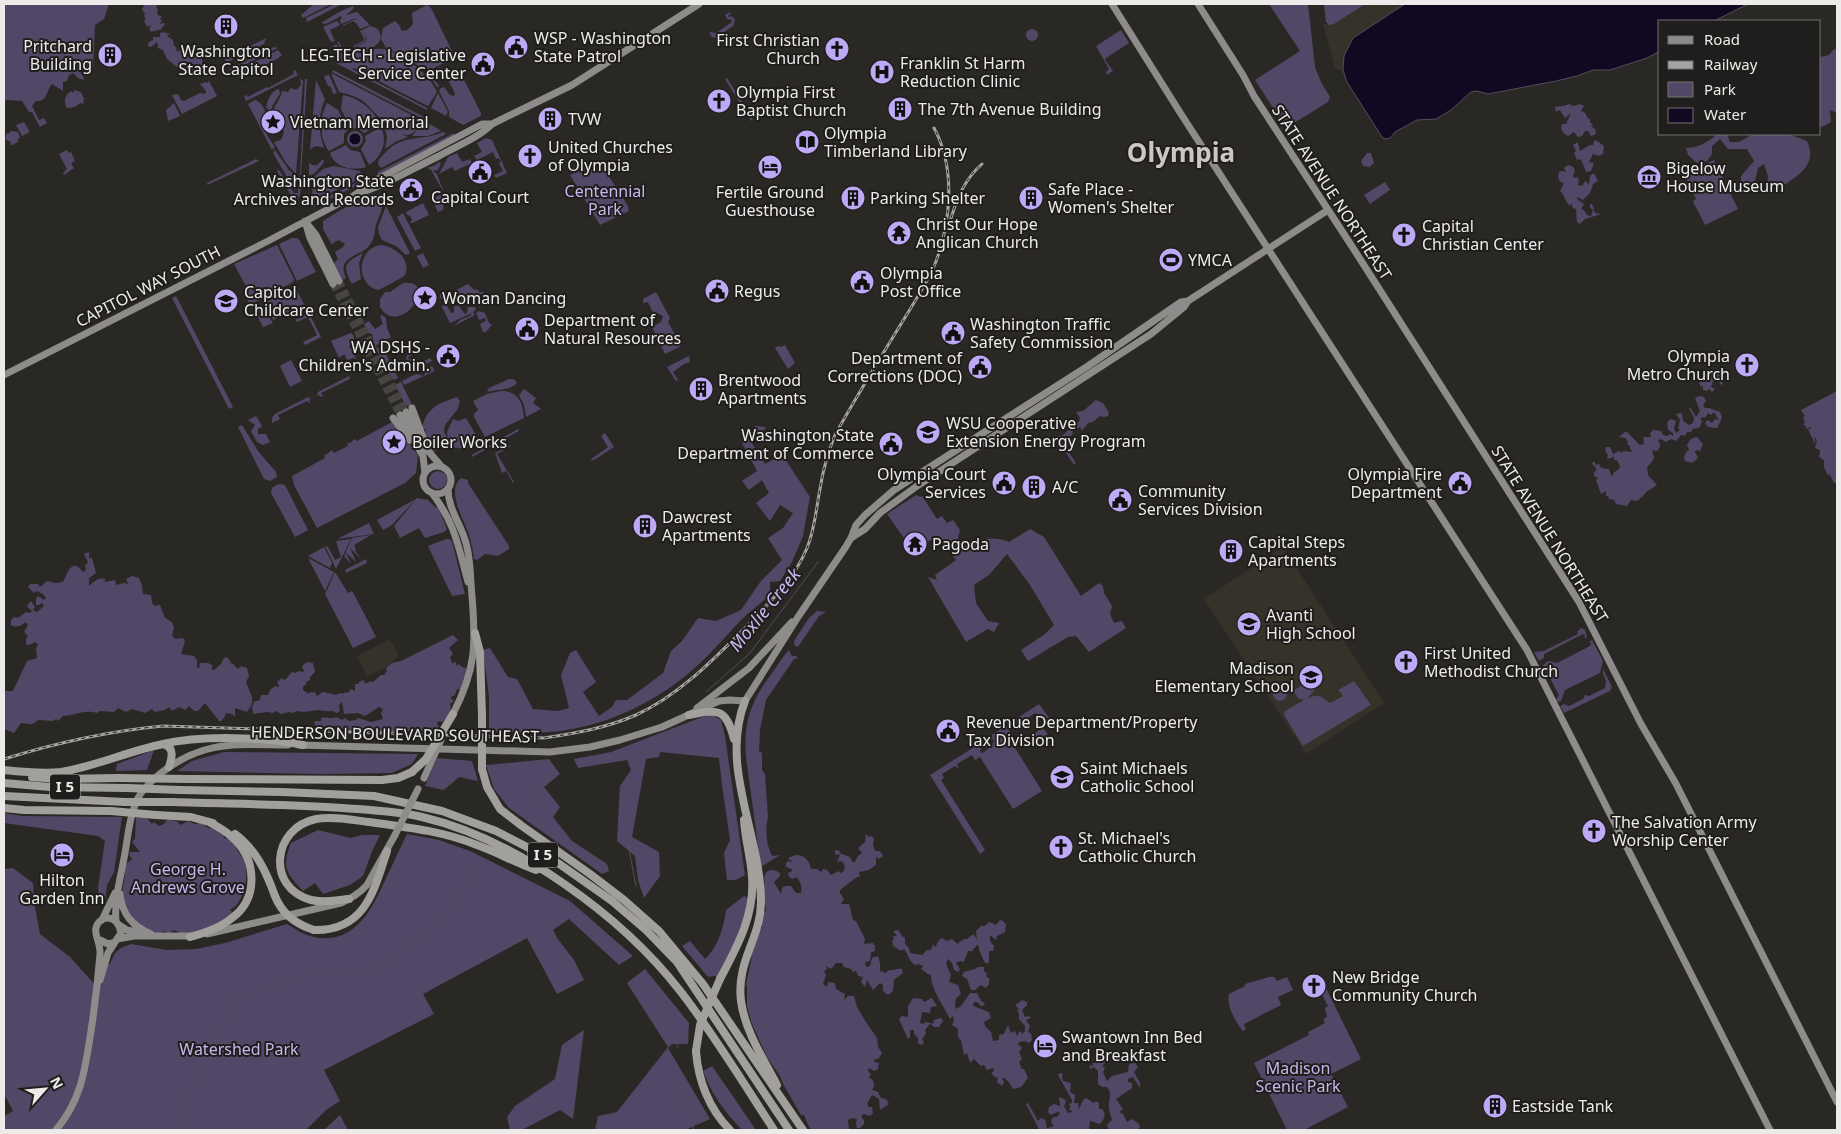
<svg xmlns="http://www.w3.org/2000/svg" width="1841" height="1134" viewBox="0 0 1841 1134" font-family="'Noto Sans',sans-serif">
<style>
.built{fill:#363129}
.green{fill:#504866}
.water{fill:#100921;stroke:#524d5d}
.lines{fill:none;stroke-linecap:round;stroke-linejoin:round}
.stream{stroke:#524d5d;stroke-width:1}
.major-tunnel{stroke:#474542;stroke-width:7;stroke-dasharray:7 3.5;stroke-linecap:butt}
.major{stroke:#8e8c8a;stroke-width:7}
.highway{stroke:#a2a09d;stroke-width:8}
.rail-casing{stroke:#a6a4a2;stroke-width:3}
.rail{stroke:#201e1c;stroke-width:1;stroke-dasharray:4;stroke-linecap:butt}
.major-bridge{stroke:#8e8c8a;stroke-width:7}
.highway-bridge{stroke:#a2a09d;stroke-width:8}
.labels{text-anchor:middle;stroke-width:4;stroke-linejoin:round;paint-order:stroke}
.shield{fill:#201e1c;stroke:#afaeac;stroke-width:1}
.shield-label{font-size:15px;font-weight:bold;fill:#ecebe9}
.poi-label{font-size:16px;fill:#ecebe9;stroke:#201e1c;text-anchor:start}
.park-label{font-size:16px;fill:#c4b7ef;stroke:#201e1c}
.street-label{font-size:16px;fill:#ecebe9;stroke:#201e1c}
.water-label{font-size:18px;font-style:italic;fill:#c7baf2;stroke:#201e1c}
.town-label{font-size:26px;font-weight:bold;fill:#cac7c4;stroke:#201e1c}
</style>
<rect width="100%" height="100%" fill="#2a2825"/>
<!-- built -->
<path class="built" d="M 1367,4 L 1406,4 L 1354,39 L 1344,56 L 1344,71 L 1335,69 L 1323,24 L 1334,24 Z
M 1283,547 L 1384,703 L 1306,754 L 1204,599 Z
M 390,639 L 399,656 L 386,667 L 367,677 L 357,656 Z"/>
<!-- green -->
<path class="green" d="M 4,4 L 109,4 L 104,19 L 95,25 L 93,68 L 86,66 L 79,70 L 84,78 L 83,80 L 78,78 L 73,73 L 69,75 L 67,81 L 63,82 L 63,91 L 52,84 C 46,90 48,102 36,101 L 32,106 L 39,120 L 44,118 L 47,123 L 40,127 L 32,112 L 29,112 L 22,101 L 6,100 L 4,106 Z
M 142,4 L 158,4 L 156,8 L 158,9 L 157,13 L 159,16 L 162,16 L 160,19 L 162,21 L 159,24 L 164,23 L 165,25 L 162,27 L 162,29 L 151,32 L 149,29 L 151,25 L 147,27 L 144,20 L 146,19 L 144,16 L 145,13 L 142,10 L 144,5 Z
M 314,4 L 331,4 L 303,18 L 301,15 Z
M 335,4 L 342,4 L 307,22 L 306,18 Z
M 1269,4 L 1308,4 L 1315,67 L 1321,82 L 1330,97 L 1328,102 L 1286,128 L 1255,80 L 1300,51 Z
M 1324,4 L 1363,4 L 1364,5 L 1334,24 L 1329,25 L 1326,22 Z
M 427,5 L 431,8 L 455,57 L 432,69 L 423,69 L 400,54 L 386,48 L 381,39 L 383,28 L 395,21 L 399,25 L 402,31 L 407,30 L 413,24 L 412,13 Z
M 353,6 L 354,8 L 346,15 L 357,12 L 370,25 L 360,29 L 356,23 L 353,21 L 343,26 L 343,25 L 353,20 L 358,20 L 353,19 L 341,24 L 340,20 L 342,18 L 341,16 L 326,24 L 321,23 L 341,11 Z
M 730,12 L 731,13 L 728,16 L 729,17 L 732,16 L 735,20 L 733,26 L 716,38 L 712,37 L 709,32 L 716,33 L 732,22 L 731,19 L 728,20 L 725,15 Z
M 337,21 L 340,25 L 330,30 L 335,41 L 331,42 L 323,27 Z
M 370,26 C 374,27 378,28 380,33 C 384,47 366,49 358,54 C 366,52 373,48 381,49 C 399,49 431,76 437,92 L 428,106 L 398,91 L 399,89 L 398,91 L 354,68 L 352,69 L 427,108 L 427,110 L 336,63 L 337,61 L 343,64 L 333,47 L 336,44 L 342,54 L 348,51 L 343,53 L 337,42 L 339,42 L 343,50 L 350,48 L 348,51 L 356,53 L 354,48 L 365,42 L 367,38 L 363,30 L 366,37 L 364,42 L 354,47 L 353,46 L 363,41 L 364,38 L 360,31 Z
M1026 35a6 6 0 1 1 12 0a6 6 0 1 1-12 0Z
M 1121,30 L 1129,43 L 1106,58 L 1105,60 L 1113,71 L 1107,75 L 1106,72 L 1109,69 L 1096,46 Z
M 163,32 L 170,34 L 167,36 L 173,40 L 174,46 L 176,47 L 177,52 L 180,50 L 191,59 L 197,55 L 202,58 L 203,65 L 205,67 L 201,72 L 188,74 L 186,71 L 182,70 L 181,67 L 177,67 L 167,59 L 163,50 L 158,48 L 157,42 L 151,47 L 148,46 L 148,43 L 153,40 L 153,37 L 160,37 L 160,33 Z
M 266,38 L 264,44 L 226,63 L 225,59 Z
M 274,47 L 278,48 L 231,72 L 230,69 Z
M 1834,49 L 1837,50 L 1837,113 L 1830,110 L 1831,122 L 1822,127 L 1820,126 L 1820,57 L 1829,55 Z
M 278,50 L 282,55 L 277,59 L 238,78 L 235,72 Z
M 440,67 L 443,72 L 438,74 L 435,81 L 439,85 L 438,88 C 430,76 425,75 440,67 Z
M 295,70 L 298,75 L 246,101 L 244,96 L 246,95 L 248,97 L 267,87 L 268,88 L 294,74 L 293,71 Z
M 333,70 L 424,117 L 421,118 L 332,72 Z
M 459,70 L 481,113 L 481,116 L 463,125 L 449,117 L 449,111 L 439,91 L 441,88 L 444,87 L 450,95 L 454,96 L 455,93 L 449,82 Z
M 331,73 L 421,120 C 420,124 418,128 415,131 C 401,147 373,109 364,102 C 358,97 348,94 339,92 Z
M 327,75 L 329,75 L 337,93 L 333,94 L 331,87 L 328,86 L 324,77 Z
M 300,78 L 303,81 L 296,174 L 286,163 L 274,142 L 281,140 L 284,132 L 280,118 L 272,115 C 273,106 281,100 282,91 L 288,92 L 291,88 L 296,90 L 301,85 Z
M 727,78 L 753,119 L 751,121 L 725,79 Z
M 305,79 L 307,79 L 301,175 L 300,175 Z
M 316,80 L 325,99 C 318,116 318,131 324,148 C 318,146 314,145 310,150 Z
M 209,81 L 217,96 L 182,114 L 172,95 L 178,94 L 181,100 L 184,101 L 200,93 L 205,94 L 206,91 L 200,84 L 206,82 L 207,83 Z
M 279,89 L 280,94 C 273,104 268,112 270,123 L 269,125 L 268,108 L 266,108 C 268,100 270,91 279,89 Z
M 74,90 L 81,92 L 84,99 L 83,104 L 80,103 L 75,107 L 67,108 C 63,101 65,95 71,91 L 73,93 Z
M 438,93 L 448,112 L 446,116 L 431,108 Z
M 343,95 C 358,98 375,110 380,125 L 364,133 L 357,128 L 351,129 L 341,109 Z
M 255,100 C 269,105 266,125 267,135 L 275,147 L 272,150 L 248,104 Z
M 174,103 L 180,116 L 168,121 L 166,110 Z
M 327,103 L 338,110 L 348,130 L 344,134 L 344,143 L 329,151 C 319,138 319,117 327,103 Z
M 1569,104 L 1574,106 L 1580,104 L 1584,106 L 1581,111 L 1584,112 L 1587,116 L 1587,118 L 1590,119 L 1590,123 L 1593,124 L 1591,126 L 1595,129 L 1596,133 L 1594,135 L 1591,136 L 1588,131 L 1585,131 L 1582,136 L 1578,137 L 1574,132 L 1568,136 C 1563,133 1560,130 1562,124 L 1566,124 L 1571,113 L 1565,118 L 1560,110 L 1557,111 L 1556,112 L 1557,117 L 1555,107 L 1564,106 Z
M 424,121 L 440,130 L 441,131 L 428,136 L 412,136 Z
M 24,122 L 30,132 L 22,136 L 16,125 Z
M 384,126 L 408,137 L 395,142 L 385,149 L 387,137 Z
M 381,127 C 388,141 382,157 369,165 L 361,149 L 366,141 L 365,136 Z
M347 139a8 8 0 1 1 16 0a8 8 0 1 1-16 0Z
M 10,131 L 18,132 L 20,138 L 18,139 L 18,142 L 12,145 L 10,145 L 11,142 L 6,140 L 6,134 L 10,133 Z
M 443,132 L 446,134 L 381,168 L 378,164 C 378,160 380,158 384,154 C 402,133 421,142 443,132 Z
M 454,133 L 454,136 L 378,175 L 378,172 Z
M 1717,134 L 1727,134 L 1730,142 L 1739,142 L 1753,134 L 1788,134 L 1807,141 C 1820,170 1790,178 1773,194 L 1767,188 L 1768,176 L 1764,164 L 1758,168 L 1755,181 L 1747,187 L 1741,185 L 1741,176 L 1754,161 L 1747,149 L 1728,149 L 1720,139 L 1712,146 L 1712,154 L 1707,161 L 1697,163 L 1688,155 L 1686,148 C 1700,147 1707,143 1717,134 Z
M 486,138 L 492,140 L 507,173 L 496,178 L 494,175 L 503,171 L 499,163 L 501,162 L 499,158 L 496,159 L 493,152 L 477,160 L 474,156 L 482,152 L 477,143 Z
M 1596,140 L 1604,146 L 1603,154 L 1599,156 L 1593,154 L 1589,162 L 1594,163 L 1591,171 L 1586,172 L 1581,159 L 1577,160 L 1574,153 L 1576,151 L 1573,145 L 1578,142 L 1580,151 L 1590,145 L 1593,145 L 1594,141 Z
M 346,145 L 350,150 L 360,152 L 366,167 C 353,171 334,168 330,153 Z
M 67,150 L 69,153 L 71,152 L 75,161 L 71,163 L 74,168 L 64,175 L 63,173 L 67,169 L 59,154 Z
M 275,150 L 289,170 L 297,177 L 295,191 L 273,153 Z
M 457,153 L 462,162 L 470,159 L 472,163 L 455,171 L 452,167 L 439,174 L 448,157 Z
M 1367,153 L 1371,153 L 1374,163 L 1370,167 L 1363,166 L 1361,161 Z
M 256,159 L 259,161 L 207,185 L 207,183 Z
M 323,159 L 324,162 C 320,167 315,175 309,175 L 309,162 L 312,165 L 317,165 Z
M 1714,160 L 1738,209 L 1705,225 L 1693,201 L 1696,199 L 1684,174 Z
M 599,161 L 628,206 L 629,211 L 600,225 L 570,175 Z
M 439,162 L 441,163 L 438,170 L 433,171 L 437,174 L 444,193 L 431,170 L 427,168 L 435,165 Z
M 1568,165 L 1572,166 L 1575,170 L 1573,176 L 1574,178 L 1577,177 L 1579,180 L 1578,185 L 1582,186 L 1585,181 L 1589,184 L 1590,176 L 1594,173 L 1598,181 L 1593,184 C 1590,194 1591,192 1583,200 L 1577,197 L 1577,199 L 1584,204 L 1581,209 L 1584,210 L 1587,215 L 1591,216 L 1593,210 L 1590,208 L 1590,204 L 1592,204 L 1595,213 L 1601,214 L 1585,219 L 1580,224 L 1577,222 L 1576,209 L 1573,208 L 1571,203 L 1570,206 C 1565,202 1565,195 1560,191 L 1564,183 L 1560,182 L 1558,177 L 1559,172 L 1562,171 L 1566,172 L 1564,168 Z
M 334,166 L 360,171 L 363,177 L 312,202 L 313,178 L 323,169 Z
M 279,170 L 294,193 L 298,193 L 299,177 L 301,177 L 300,195 L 298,199 L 292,197 L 277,171 Z
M 367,177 L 370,179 L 314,207 L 310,206 Z
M 1385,182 L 1390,190 L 1370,204 L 1364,195 Z
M 373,193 L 372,196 L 374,196 L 380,194 C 385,207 380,213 376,225 C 374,233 375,240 368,247 C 358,257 336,257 346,278 L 342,280 L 334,263 L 338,259 L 335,252 L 343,247 L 345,243 L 341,242 L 339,240 L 333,243 L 332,245 L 323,229 L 323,221 L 339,211 Z
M 442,194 L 444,196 L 443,210 L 438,212 L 432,199 Z
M 423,203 L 429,215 L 412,223 L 410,223 L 412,220 L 410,216 L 406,214 L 406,212 Z
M 386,206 L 410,253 L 406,255 L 396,246 L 382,240 L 379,234 L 378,227 Z
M 403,213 L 421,248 L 415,251 L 397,217 Z
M 292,238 L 297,238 L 300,241 L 316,272 L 297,281 L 279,244 Z
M 277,245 L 294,279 L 293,282 L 250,305 L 245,295 L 249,292 L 234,264 Z
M 380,245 C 394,246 412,259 405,275 C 404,277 381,289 378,290 C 356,285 356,250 380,245 Z
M 363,253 L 359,263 L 361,279 L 352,284 C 342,265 344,263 363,253 Z
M 423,253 L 429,265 L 423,268 L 417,256 Z
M 403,283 C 441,278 400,340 380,307 L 380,299 L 385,292 L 390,292 Z
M 468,284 L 473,289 L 478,290 L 480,293 L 483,291 L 484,300 L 479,302 L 483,297 L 482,294 L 469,301 L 466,295 L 463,302 L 464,304 L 463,304 L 454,295 L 452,303 L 449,303 L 445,296 Z
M 295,287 L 304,304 L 273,320 L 265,303 Z
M 428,288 L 434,299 L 433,302 L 422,302 L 422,292 Z
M 656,292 L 670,318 L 668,322 L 681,346 L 665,354 L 652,327 L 661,322 L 663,316 L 652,311 L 648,302 L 643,303 L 643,299 Z
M 440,293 L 451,313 L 454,312 L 454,306 L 459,306 L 465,314 L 467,313 L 468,307 L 475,307 L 476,310 L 473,312 L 475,315 L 454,326 L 460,320 L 470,316 L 472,313 L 450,323 L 442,307 L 444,302 L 440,297 Z
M 176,296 L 233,407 L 229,409 L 172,298 Z
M 262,305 L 273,323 L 263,327 L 254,309 Z
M 479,311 L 485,313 L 489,323 L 492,325 L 486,332 L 483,332 L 480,324 L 486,321 L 485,318 L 479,320 L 476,313 Z
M 309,313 L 321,337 L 305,345 L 303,342 L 317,335 L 308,317 L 297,322 L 295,320 Z
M 382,315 L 386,318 L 387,328 L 391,337 L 375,346 L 372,334 L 368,333 L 364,324 L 369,321 L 375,329 L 383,324 L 380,316 Z
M 351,333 L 354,336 L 354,341 L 351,342 L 349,348 L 354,348 L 356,352 L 354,354 L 356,359 L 353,358 L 348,360 L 345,357 L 346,355 L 343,355 L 339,358 L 331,341 Z
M 785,345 L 795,363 L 788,369 L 775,348 L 778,346 L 781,347 Z
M 382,346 L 398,378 L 393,380 L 376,349 Z
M 410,351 L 412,355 L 408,357 L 409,360 L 415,357 L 419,364 L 430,358 L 432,361 L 419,367 L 411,367 C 405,362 405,356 410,351 Z
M 689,356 L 690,362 L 684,364 L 673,372 L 678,380 L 676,381 L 667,367 Z
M 291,360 L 302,381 L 290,387 L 280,366 Z
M 432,366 L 435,371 L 404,385 L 402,381 L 416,374 L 424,376 L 426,369 Z
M 1712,370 L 1718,372 L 1723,384 L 1721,385 L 1717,378 L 1711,376 L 1713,381 L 1711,387 L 1715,389 L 1712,392 L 1709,389 L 1707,391 L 1703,390 L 1703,386 L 1701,387 L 1699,382 L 1701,377 L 1710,375 Z
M 349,376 L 350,379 L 321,393 L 323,396 L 321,397 L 319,395 L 317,396 L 318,392 Z
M 509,379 L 514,379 L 517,383 C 509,391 498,389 487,392 L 489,388 Z
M 401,382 L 412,405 L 409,407 L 408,405 L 406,406 L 395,385 Z
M 524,389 L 536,398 L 533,403 L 541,409 L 526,417 L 524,405 L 519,395 Z
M 501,391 C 518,391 523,402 524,418 L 485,437 L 474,417 L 474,414 L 478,410 L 473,401 L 487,394 Z
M 1837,391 L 1837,483 L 1834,483 L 1830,475 L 1827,474 L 1824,467 L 1824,460 L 1819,457 L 1820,450 L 1815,448 C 1816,444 1818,440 1815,437 L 1815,444 L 1808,429 L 1811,429 L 1810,427 L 1807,429 L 1805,425 L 1803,425 L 1805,423 L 1803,422 L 1805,422 L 1803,417 L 1805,416 L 1801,410 Z
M 1700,396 L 1704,397 L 1706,401 L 1703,405 L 1705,408 L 1709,408 L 1720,412 L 1722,418 L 1717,428 L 1708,427 L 1705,423 L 1708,420 L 1712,423 L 1715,419 L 1719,420 L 1714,412 L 1711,415 L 1708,413 L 1706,417 L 1700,418 L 1702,421 L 1700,427 L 1693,429 L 1691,432 L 1687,432 L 1685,436 L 1681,435 L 1676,441 L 1671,439 L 1666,442 L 1661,439 L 1658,440 C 1661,445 1661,446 1657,451 L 1652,450 L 1654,458 L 1651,463 L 1647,467 L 1648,475 L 1657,485 L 1646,492 L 1643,496 L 1637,501 L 1631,500 L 1627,506 L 1616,504 L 1614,500 L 1609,499 L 1608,496 L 1606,496 L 1606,491 L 1601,494 L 1596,480 L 1598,478 L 1594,476 L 1594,472 L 1596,471 L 1596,468 L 1592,464 L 1593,462 L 1595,462 L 1595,465 L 1599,464 L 1601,468 L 1609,469 L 1611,475 L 1614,476 L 1613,473 L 1619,469 L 1620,466 L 1617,460 L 1614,460 L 1614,457 L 1607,459 L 1608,455 L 1605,451 L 1606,447 L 1610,447 L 1613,454 L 1619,451 L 1622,453 L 1623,451 L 1633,452 L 1630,449 L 1630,446 L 1627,444 L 1628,443 L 1626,438 L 1619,437 L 1625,432 L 1627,432 L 1640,445 L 1644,444 L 1643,437 L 1651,437 L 1650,433 L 1653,430 L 1661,431 L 1663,435 L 1667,436 L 1670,434 L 1673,436 L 1673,433 L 1668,430 L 1667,422 L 1671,419 L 1676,421 L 1674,429 L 1676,433 L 1680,430 L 1678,428 L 1680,420 L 1676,414 L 1682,413 L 1683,421 L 1689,425 L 1693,423 L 1694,418 L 1689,408 L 1690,407 L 1696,417 L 1700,411 L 1695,398 Z
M 308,397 L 311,399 L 309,400 L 310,403 L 309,403 L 307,401 L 278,415 L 280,419 L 272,423 L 272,418 L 275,414 Z
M 457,397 L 460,401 L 457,410 L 445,425 L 444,432 L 448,439 L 447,432 L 453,419 L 458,421 L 466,418 L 479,440 L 467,449 L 451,447 L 447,441 L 442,447 L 433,452 L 426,444 L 425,429 L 422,428 C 427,407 438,404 457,397 Z
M 1096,400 L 1103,403 L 1109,413 L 1108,416 L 1104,417 L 1100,416 L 1093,422 L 1088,423 L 1082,431 L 1080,427 L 1073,431 L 1072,435 L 1062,442 L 1076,463 L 1074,465 L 1058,441 L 1058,436 L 1062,436 L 1076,423 L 1079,422 L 1080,418 L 1076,412 L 1083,411 Z
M 256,416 L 262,426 L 258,429 L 258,434 L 266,434 L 270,442 L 263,445 L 257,442 L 251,431 L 255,425 L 248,420 Z
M 392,422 L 418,455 L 416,473 L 405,483 L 317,528 L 294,485 L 292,476 L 325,458 L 324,455 L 327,454 L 332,450 L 334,453 L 348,446 L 347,443 L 350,443 L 355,439 L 357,441 Z
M 242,425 L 258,451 L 276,472 L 277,477 L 270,481 L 264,479 L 238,427 Z
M 755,426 L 766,427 L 763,432 L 750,440 L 765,464 L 779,456 L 787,462 L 810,497 L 803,536 L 792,562 L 780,581 L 770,582 L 770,595 C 760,604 750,611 741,620 C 724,638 709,656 690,672 C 653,704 599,729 549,732 C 529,734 509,732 489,731 L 489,696 L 483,650 L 490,648 L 508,677 L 517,679 L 533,709 L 558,711 L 569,708 L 561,675 L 570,653 L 576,650 L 596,682 L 583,692 L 599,716 L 612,707 L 616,700 L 627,700 L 663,673 L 671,651 L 682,641 L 698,618 L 716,621 L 741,610 L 761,581 L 782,560 L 768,538 L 783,528 L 793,513 L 780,505 L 770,521 L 756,503 L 769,493 L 762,480 L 749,490 L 742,481 L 757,471 L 742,443 Z
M 518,429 L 519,431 L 472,457 L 472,455 Z
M 605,433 L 614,447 L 594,460 L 590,460 L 608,447 L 601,436 Z
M 1697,437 L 1703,444 L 1700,451 L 1696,450 L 1695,452 L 1698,458 L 1692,463 L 1685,461 L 1684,458 L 1686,452 L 1689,450 L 1687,445 C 1690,440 1691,438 1697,437 Z
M 511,445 L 511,446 L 497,454 L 514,482 L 513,483 L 506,471 L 502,473 L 495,453 Z
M429 480a9 9 0 1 1 18 0a9 9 0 1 1-18 0Z
M 461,478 L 468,480 L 468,483 L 509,546 L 509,549 L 498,556 L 485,554 L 477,560 L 474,559 C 473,550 471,541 468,532 C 463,518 446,490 461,478 Z
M 281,484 L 285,485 L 308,530 L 295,537 L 271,493 L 272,488 L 276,485 Z
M 916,495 L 920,497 L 922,496 L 937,519 L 942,516 L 947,523 L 953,520 L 960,530 L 958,538 L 964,545 C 979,538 995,536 1009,542 L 1030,529 L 1044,537 L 1081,596 L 1099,583 L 1103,586 L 1104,593 L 1112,606 L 1110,614 L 1114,623 L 1122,621 L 1126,628 L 1089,652 L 1076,636 L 1068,637 L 1028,661 L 1021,650 L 1045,634 L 1054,625 L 1030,585 L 1007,554 L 989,575 L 974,585 L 976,603 L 988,621 L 999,623 L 994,632 L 988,629 L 966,642 L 928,577 L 937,580 L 935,575 L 956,560 L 948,549 L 942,549 L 938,542 L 939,537 L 937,536 L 913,551 L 887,514 Z
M 417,498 L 428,500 L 436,508 L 438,507 L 447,529 L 444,532 L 425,538 L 419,528 L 400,538 L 394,526 Z
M 416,499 L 392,525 L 383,530 L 377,520 Z
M 369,523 L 374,534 L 337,539 Z
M 371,535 L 354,545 L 356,549 L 355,550 L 361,559 L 350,548 L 356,562 L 346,553 L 351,564 L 344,556 L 352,538 Z
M 351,539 L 336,569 L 325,546 L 328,547 L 335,560 L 341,557 L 336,541 Z
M 446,539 L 449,539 L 452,541 L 465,594 L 452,596 L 428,546 Z
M 324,547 L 332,563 L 330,568 L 308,556 Z
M 89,552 L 89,558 L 92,558 L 96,573 L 89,578 L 89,586 C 95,581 98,577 106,579 L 104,582 L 115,580 L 116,585 L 124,583 L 128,584 L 126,579 L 132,576 L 139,578 L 142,585 L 143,594 L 151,595 L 152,603 L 155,606 L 160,605 L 165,618 L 172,622 L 174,628 L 172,635 L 175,639 L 183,638 L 185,641 L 181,654 L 194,656 L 197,660 L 197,668 L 199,668 L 200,663 L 208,663 L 212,665 L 212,670 L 214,670 L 221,664 L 224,658 L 227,657 L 231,662 L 230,664 L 232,663 L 238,669 L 241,666 L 247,668 L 249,676 L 246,682 L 252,697 L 252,704 L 247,712 L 235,708 L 235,717 L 232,714 L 226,713 L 224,718 L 220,722 L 205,703 L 198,711 L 194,711 L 189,706 L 185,710 L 179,707 L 172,711 L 169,707 L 165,710 L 155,712 L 152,709 L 145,713 L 132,709 L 126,712 L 118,708 L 114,712 L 100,711 L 97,713 C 86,709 74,715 63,716 L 58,721 L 56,719 L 53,721 L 38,720 C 31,727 29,723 21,723 L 14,733 L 4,729 L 4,691 L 13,691 L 27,661 L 37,658 L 36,649 L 38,644 L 35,642 L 29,645 L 26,644 L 26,639 L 28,636 L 24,632 L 28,625 L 26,622 C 22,626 15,628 11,625 L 11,620 L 14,617 L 18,618 L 26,612 L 30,613 L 32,611 L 27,606 L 31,601 L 35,607 L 33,610 L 37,612 L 44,606 L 42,603 L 39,605 L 36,605 L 36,599 L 38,596 L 44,600 L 46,598 L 43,594 L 37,591 L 34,593 L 28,587 L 30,584 L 38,584 L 40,587 L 47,581 L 56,583 L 63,582 C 68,573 71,557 83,572 L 86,570 L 85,566 L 88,562 L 84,554 Z
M 308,558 L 334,572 L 325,591 Z
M 366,559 L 367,563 L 346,573 L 345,570 Z
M 335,572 L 348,593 L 352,591 L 354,594 L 376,637 L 353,648 L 325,594 Z
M 817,611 L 826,612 L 819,616 L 798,647 L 794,645 L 794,641 L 809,618 Z
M 1581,628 L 1585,630 L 1587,637 L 1584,638 L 1585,635 L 1583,634 L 1544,654 L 1544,658 L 1539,661 L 1534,652 L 1544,651 L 1578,634 L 1577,632 Z
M 453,635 L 458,640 L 449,648 L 453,654 L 450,657 L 452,663 L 456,662 L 456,666 L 458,664 L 464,668 L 466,667 L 467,670 L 462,690 L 457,689 L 455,695 L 451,697 L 452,700 L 454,700 L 452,703 L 450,703 L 451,715 L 442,722 L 438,721 L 437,724 L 439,727 L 436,731 L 408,731 L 399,728 L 391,734 L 386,731 L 370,734 L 367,732 L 363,732 L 358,728 L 350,730 L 347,727 L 342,729 L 334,726 L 330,727 L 326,726 L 318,729 L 314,723 L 315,721 L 321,721 L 321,718 C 327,716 331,720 336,717 L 342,720 L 345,718 L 349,721 L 356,720 L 358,718 L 371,722 L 383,719 L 381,713 L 383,709 L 379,707 L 365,716 L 358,713 L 344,714 L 342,702 L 339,705 L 340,711 L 337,713 L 333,711 C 327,712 323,710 317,710 C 309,711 304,713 297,711 L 293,713 L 289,712 L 281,714 L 276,711 L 273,713 L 267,712 L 253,714 L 252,706 L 254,704 L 253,702 L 260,700 L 261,695 L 268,695 L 270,690 L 275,686 L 279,687 L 277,680 L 280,681 L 281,678 L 285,680 L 292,672 L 295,673 L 299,671 L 304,672 L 302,666 L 307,662 L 313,663 L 315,672 L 310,677 L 310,680 L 306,682 L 307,683 L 303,687 L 303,690 L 309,694 L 310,692 L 313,693 L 314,691 L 317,696 L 323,692 L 336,695 L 340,693 L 342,694 L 346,692 L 348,693 L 351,689 L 355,691 L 355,684 L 359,684 L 359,682 L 364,680 L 365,684 L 371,681 L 373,682 L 381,675 L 384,675 L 387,671 L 386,668 L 392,663 L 401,661 Z
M 1592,640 L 1603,661 L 1600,673 L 1565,690 L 1561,701 L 1558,702 L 1556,700 L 1559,695 L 1543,665 L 1548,661 L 1557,663 L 1590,646 L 1591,643 L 1589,642 Z
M 789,650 L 792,656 L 796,656 L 798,658 L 794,659 L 766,700 L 760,730 L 759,751 L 762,753 L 762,770 L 765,774 L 768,817 C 765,830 766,844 772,856 L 780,855 L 761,867 L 746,757 C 743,720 752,699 775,669 C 779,663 783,656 789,650 Z
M 1603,669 L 1612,687 L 1610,691 L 1564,713 L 1560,706 L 1564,704 L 1569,706 L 1583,699 L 1585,695 L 1589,696 L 1605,688 L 1606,681 L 1603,674 Z
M 1310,680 L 1316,688 L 1307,699 C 1319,693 1320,696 1330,703 L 1343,696 L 1338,690 L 1354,681 L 1371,705 L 1303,746 L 1284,715 L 1285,711 L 1304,700 L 1298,698 L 1293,691 Z
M1273 694a7 7 0 1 1 14 0a7 7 0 1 1-14 0Z
M 1039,704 L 1050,719 L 1043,718 L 1040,715 L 1038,717 L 1035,713 L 1009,731 L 1018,746 L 1015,748 L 1042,791 L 1013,809 L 980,757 L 975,760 L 972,755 L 957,764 L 959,769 L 955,766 L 942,774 L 944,778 L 941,780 L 985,850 L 980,854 L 930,775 L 979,744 L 982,745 L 980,752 L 983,753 C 988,749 994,746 994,739 L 988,740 L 990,736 Z
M 710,714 L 721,720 L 725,736 L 745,875 L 736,880 L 727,880 L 724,853 L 730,840 L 722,785 L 719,758 L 660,752 L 659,757 L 646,759 L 632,837 L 659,852 L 660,876 L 644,898 L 638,880 L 635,856 L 617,841 L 620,786 L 631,770 L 627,760 L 578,768 L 574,759 L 611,752 Z
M 1043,728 L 1048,735 L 1029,747 L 1024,740 Z
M 154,750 L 147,770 L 116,771 L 117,764 Z
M 224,752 L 418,754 L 412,764 L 392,773 L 319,774 L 177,771 L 192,761 Z
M 437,758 L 472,761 L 478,781 L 459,777 L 444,790 L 425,786 Z
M 549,759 L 560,774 L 544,787 L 560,807 L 553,817 L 572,841 L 607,864 L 609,871 L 602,874 L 509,808 L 494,789 L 486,765 Z
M 4,813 L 23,816 L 122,817 L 114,872 L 107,885 L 105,902 L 100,903 L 98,887 L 105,841 L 98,836 L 4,823 Z
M 140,816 L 147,818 L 152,824 L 154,822 L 159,826 L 164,824 L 168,819 L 176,821 L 181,825 L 188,821 L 195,824 L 201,822 L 208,828 L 216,828 L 220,834 L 223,834 L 224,838 L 230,839 L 232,843 L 236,846 C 237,853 243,856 245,863 C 249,877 244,903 230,910 L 232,912 L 227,921 L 211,929 L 203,929 L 185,935 L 174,930 L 169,933 L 164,931 L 159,934 C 143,931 122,914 122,897 C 122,886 126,876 125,865 L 132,859 L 129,855 L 130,852 L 140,852 L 132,842 L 135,839 L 136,818 Z
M 318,830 L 351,838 L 362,835 L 380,835 L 373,849 L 363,876 L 350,885 L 323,894 L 315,883 L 303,891 C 285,872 282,867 291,843 Z
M 407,834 L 439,840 L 470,851 L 570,901 L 633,956 L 619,965 L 569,919 L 553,930 L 557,938 L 574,960 L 584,980 L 557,994 L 527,938 L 423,994 L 434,1014 L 324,1070 L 340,1101 L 326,1110 L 306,1130 L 4,1130 L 4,1116 L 13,1111 L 4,1094 L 4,869 L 13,868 L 33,883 L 34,902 L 40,934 L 70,957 L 97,987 L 105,964 L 110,964 L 115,953 L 121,948 L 131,944 L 167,950 L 196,949 L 225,943 L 287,924 C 296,930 308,937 319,938 C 358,942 374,905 387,876 C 394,862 400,848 407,834 Z
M 866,834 L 869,837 L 872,836 L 874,839 L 873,845 L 875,851 L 880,851 L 883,856 L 879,859 L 876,857 L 876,865 L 869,870 L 859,872 L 860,877 L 857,877 L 840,890 L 840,893 L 844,899 L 841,904 L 849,904 L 853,920 L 856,921 L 865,939 L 864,944 L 873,943 L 875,946 L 875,951 L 871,952 L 870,961 L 865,962 L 866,967 L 870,966 L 872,958 L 878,956 L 880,963 L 880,971 L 886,973 L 888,970 C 893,971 896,968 902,969 L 903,973 L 894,980 L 893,991 L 888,995 L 883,991 L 883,985 L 880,983 L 873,990 L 867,980 L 865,987 L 861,982 L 863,977 L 858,976 L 856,971 L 853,972 L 851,969 L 844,967 L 842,963 L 836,963 L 831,969 L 826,966 L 827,969 L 824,971 L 826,975 L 823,984 L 827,987 L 828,982 L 835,983 L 836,989 L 845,994 L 844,1000 L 848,996 L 854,996 L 857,1007 L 866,1022 L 877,1038 L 878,1047 L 882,1053 L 879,1058 L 874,1060 L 874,1062 L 879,1063 L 878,1069 L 874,1071 L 869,1068 L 868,1071 L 871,1074 L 869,1078 L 873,1080 L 874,1086 L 872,1090 L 878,1092 L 881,1098 L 886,1099 L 889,1104 L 880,1110 L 879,1099 L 872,1095 L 867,1104 L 869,1107 L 872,1107 L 873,1113 L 870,1116 L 863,1114 L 861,1117 L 864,1120 L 864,1124 L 860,1128 L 857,1128 L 856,1124 L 857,1119 L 852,1118 L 848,1120 L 849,1130 L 812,1130 L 809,1127 L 804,1115 L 801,1115 L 783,1084 L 780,1076 L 767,1057 L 752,1024 L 747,1007 L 747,987 L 746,984 L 752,957 L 750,954 C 756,945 756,935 762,928 L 762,916 L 766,910 L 763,887 L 765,883 C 762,872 770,866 780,873 L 780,876 L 774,882 L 781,894 L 782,888 L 785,886 L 791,886 L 796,893 L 801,893 C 802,887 801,881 796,877 L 793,879 L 789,877 L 788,873 L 791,872 L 792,869 L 786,867 L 786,863 L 788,861 L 792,862 L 792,861 L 789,860 L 789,857 C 792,857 794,855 797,855 C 805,855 810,862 811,869 L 817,869 L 821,872 L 823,869 L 827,870 L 831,875 L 839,871 L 840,873 L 843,872 L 845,868 L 843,862 L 840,861 L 837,862 L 840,855 L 835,854 L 835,850 L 840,851 L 839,853 C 844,855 851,855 852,862 L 855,862 L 858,856 L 862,853 L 858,848 L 865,842 Z
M 744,896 L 751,900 L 748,918 L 720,979 L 715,976 L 708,977 L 682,946 L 690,941 L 705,959 C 718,947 724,927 726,910 Z
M 1000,920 L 1003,921 L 1006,924 L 1005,932 L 997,936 L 996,940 L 990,935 L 990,941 L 994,946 L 993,951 L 989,951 L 989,963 L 985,963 L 979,950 L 979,946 L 977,945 L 972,951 L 968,951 L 964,962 L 960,961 L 956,963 L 960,969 L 958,972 L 954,970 L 952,963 L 948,959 C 944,965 949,969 951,975 L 949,982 L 958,985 L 961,994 C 955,998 954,1002 956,1009 L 961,1006 L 970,993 L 977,993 L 981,1001 L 985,1003 L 983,1006 L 981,1006 L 977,1002 L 974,1002 L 973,1006 L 989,1012 L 991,1018 L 984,1022 L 985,1026 L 991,1032 L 993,1041 L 999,1040 L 999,1035 L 1004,1034 L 1008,1025 L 1011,1033 L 1015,1031 L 1017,1036 L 1019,1032 L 1021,1031 L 1022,1034 L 1025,1031 L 1025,1026 L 1019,1019 L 1019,1013 L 1017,1011 L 1019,1009 L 1015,1005 L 1020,1002 L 1021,1000 L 1027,1002 L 1027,1005 L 1022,1010 L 1025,1017 L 1029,1016 L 1031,1018 L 1026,1020 L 1030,1026 L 1028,1031 L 1031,1034 L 1032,1040 L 1029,1043 L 1025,1041 L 1019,1042 L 1018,1044 L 1022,1048 L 1019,1052 L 1022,1059 L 1019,1062 L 1022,1069 L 1024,1069 L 1028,1078 L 1021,1087 L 1013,1089 L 1008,1081 L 1004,1078 L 1002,1078 L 1004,1083 L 1002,1086 L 997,1082 L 998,1077 L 996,1078 L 991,1073 L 994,1071 L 993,1068 L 987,1070 L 984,1065 L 981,1066 L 974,1059 L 970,1063 L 967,1053 L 964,1055 L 961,1040 L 958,1037 L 958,1029 L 952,1025 L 954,1021 L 953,1016 L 950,1019 C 943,1005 930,988 931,974 L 929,975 L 921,969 L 923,966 L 919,964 L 915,965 C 908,960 909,955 904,949 L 901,951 L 893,946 L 892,940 L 894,939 L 893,936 L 897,936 L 893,931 L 898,930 L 903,937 L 905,937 L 905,944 L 909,948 L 910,953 L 922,955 L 927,950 L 931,950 L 933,944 L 935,947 L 936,946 L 939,940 L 942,938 L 947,941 L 952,939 L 959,945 L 958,943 L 964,939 L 967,939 L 972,935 L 974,935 L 977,940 L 976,931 L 981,926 L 985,926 L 989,922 L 996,925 Z
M 978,967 L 984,967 L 984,971 L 987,974 L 986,977 L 989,978 L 989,984 L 986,988 L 981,985 L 975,990 L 971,990 L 967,979 L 962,976 L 964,972 L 975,969 Z
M 645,969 L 689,1023 L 688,1044 L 672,1044 L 668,1048 L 710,1119 L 685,1130 L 595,1130 L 598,1116 L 617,1112 L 668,1047 L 627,983 Z
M 1269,977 L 1274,977 L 1277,981 L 1287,977 L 1293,990 L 1278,997 L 1281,1005 L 1244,1024 L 1246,1029 L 1243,1031 C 1236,1023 1226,1005 1229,994 L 1245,986 L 1245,984 Z
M 1326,988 L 1361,1059 L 1331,1074 L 1348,1107 L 1304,1130 L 1287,1130 L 1254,1063 L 1309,1035 L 1308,1032 L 1325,1023 L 1323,1019 L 1327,1017 L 1325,1008 L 1328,1006 L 1320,991 Z
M 913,998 L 922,999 L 924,1002 L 932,998 L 937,1006 L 931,1007 L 930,1013 L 922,1012 L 920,1023 L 923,1024 L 926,1022 L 933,1024 L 934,1020 L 941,1018 L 943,1021 L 939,1027 L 935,1027 L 930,1024 L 925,1030 L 926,1034 L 922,1039 L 924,1043 L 921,1045 L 918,1043 L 918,1038 L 914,1034 L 914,1030 L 910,1030 L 910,1037 L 908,1039 L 899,1019 L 902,1016 L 908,1017 L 908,1006 Z
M 584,1030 L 573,1119 L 560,1110 L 522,1130 L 510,1130 L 507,1117 L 515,1106 L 555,1079 L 562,1045 Z
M 1100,1055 L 1102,1056 L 1105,1063 L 1102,1066 L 1105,1068 L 1103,1072 L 1107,1081 L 1112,1076 L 1128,1072 L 1129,1064 L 1135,1063 L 1138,1067 L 1134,1072 L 1140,1083 L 1140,1088 L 1133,1077 L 1128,1079 L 1128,1082 L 1132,1083 L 1132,1088 L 1116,1099 L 1123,1109 L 1119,1112 L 1123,1114 L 1127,1122 L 1132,1119 L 1139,1124 L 1140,1127 L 1137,1130 L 1109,1130 L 1107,1125 L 1112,1120 C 1111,1116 1109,1112 1109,1107 C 1108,1099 1113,1095 1107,1087 L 1102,1087 L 1098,1084 L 1098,1071 L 1094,1067 L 1091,1069 L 1089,1067 L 1090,1065 L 1093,1066 L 1093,1063 L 1095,1063 L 1095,1056 Z
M 712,1066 L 756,1130 L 742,1130 C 722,1108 714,1098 703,1071 Z
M 1060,1073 L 1063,1074 L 1062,1076 L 1063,1081 L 1071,1083 L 1070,1092 L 1075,1095 L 1074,1103 L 1078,1103 L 1079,1109 L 1083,1100 L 1086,1098 L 1094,1103 L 1096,1101 L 1099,1103 L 1099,1109 L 1102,1109 C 1107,1114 1104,1120 1100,1124 L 1090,1121 L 1089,1130 L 1040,1130 L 1039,1129 L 1026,1104 L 1028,1103 L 1038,1121 L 1041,1118 C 1048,1120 1045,1123 1047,1128 L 1054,1126 L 1051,1122 L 1052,1118 L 1058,1116 L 1060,1113 L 1058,1112 L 1050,1115 L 1048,1112 L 1049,1107 L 1054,1104 L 1060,1106 L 1059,1097 L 1064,1099 L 1066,1101 L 1064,1106 L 1068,1113 L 1072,1112 L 1071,1110 L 1069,1110 L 1070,1107 L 1071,1108 L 1069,1104 L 1072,1103 L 1072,1100 L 1058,1075 Z
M 340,1115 L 348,1130 L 324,1130 Z"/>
<!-- water -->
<path class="water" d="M 1405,4 L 1748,4 L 1714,21 L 1660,21 L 1660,51 L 1647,58 L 1610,70 L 1593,70 L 1577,76 L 1556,81 L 1488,94 L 1477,91 L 1471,92 L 1451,110 L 1436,119 L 1417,120 L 1395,132 L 1390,138 L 1385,139 L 1382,137 L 1347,82 L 1343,70 L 1344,56 L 1353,38 Z
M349 139a6 6 0 1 1 12 0a6 6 0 1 1-12 0Z"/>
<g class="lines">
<!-- stream -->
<path class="stream" d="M 1694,205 L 1705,200 L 1714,200
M 706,692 L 750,653 L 818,562
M 598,760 L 643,749 L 702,718
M 526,807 L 553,772
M 636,886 L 627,839 L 628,797 L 643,749
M 650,982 L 678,1047
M 673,1065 L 694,1130
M 174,1130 L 195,1082 L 218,1047 L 227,1006 L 232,1000 L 266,987 L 327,970 L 353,975 L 366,972 L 381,965 L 440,922 L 478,864"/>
<!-- major-tunnel -->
<path class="major-tunnel" d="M 339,281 L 406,412
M 333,284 L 400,415"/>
<!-- major -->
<path class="major" d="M 1112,4 L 1181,114 L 1527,650 L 1770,1130
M 1198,4 L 1243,75 L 1254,96 L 1353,248 L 1579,602 L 1641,724 L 1675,782 L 1837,1102
M 363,192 C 389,183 414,168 439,156 C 457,146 478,138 492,124 L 572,85 L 699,4
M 305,221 L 310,238 L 333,284
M 308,225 L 316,235 L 339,281
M 4,375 L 268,241 L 353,196 L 376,180 L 482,124 L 492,124
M 412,408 L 424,440
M 406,412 L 424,446 L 441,466
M 400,415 L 423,456 L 425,473
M 393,418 L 410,440
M423 480a14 14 0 1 1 28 0a14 14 0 1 1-28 0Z
M 448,489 C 448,509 461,524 466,543 C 471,560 470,578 472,596 C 476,645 476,669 453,714
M 432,493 C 456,525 458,546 468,582
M 851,538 L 865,529 L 880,513 L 917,486 L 1151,334 L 1184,307 L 1188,301
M 697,708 L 749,668 L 792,622
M 299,745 L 550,752 L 590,747 L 620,740 L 662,727 L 719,701 L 730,700 L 745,701 L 798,617 L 845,548 L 851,538 L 856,525 L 865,515 L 894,490 L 1088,366 L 1181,302 L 1188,301 L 1328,210
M 120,894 C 122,914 132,926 151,934
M 102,920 L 115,893
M 116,921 C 114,899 121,876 125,853 C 128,835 130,814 138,798 C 143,788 153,780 161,773 C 205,739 237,745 288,745
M 119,925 L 127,930 L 143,933
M 207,934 L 341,903 C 351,898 359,894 367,885 L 395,835
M 117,939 L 134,936 L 194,936
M 100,980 L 108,953 L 115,942
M 56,1130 C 82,1099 85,1069 91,1031 C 95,1005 98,980 100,954 C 101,945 94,935 96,928 C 97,923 101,919 106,918 C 115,917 120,925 121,933 L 115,942 L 108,944 L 98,939"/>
<!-- highway -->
<path class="highway" d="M 475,633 L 480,652 L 482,716
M 745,701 C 719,767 761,835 761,902 C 761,938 736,961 741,1001 C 745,1031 763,1058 777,1085
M 689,715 C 718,709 726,708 734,739
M 163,744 C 175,747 172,758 169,767
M 482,769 L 487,787 L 500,809 L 522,826 L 590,874 L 624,900 L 659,931 L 703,984 L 803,1130
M 4,770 C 23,772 42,774 61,772 C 96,766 129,751 163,744 C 201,735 265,737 303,745
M 32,777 L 59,779 L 118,778
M 188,779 L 382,780 L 398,778 L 412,772
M 4,783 L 50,787 L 127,788
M 180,790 L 282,792 L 374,796 L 442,811 L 496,831 L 558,863 L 612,901 L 646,930 L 677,962 L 789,1130
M 4,796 L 125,802
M 173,802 C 230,804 286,804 343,808 C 369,810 397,811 422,817 C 516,839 622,916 681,992 C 715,1036 744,1084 774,1130
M 4,808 L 24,810 L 111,811
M 156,815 L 191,817 L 213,823
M 235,834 C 256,850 266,871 275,896
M 349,899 C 337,900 323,903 311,900 C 266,888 272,828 316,819 C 333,816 352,820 369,822 C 406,827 442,831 477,845 C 497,852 516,863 536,870
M 314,930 C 365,931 374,891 387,851
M 190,937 C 205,933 220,928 232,918 C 258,899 257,862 235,840 C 228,832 218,827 209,822
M 720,979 C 737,947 755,915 752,877 C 751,858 745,839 744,820
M 696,1051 C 698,1080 709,1109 730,1130"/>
<defs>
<path id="rail" d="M 951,218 C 958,196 965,179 982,164
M 4,759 C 56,743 108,731 163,726 L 544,738 C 577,733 606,728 636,715 C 678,696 713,660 745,628 C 768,604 794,580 807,548 C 815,529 816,509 820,489 C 823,470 828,452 835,435 C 856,397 879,360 901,324 C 913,304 926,285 935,264 C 951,223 956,168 934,128"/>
</defs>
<!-- rail casing -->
<use href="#rail" class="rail-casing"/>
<!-- rail -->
<use href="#rail" class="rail"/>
<!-- major-bridge -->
<path class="major-bridge" d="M 424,778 L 441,740
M 395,835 L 418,789"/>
<!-- highway-bridge -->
<path class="highway-bridge" d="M 482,716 L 482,769
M 412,772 L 426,759 L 453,714
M 118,778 L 188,779
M 127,788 L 180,790
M 125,802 L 173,802
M 111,811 L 156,815
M 275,896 C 282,914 295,924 314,930
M 696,1051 L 700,1025 L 720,979"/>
</g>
<!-- icons -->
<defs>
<symbol id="building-disc" viewBox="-11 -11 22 22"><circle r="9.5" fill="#bda9f5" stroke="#201e1c"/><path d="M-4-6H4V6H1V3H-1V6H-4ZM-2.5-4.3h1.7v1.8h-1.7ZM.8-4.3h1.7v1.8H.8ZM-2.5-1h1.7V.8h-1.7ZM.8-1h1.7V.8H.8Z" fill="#111"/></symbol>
<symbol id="civic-disc" viewBox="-11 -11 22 22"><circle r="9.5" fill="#bda9f5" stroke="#201e1c"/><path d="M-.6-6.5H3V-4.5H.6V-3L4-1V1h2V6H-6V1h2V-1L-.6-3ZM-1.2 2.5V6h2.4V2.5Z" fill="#111"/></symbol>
<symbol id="church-disc" viewBox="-11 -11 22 22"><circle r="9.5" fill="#bda9f5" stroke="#201e1c"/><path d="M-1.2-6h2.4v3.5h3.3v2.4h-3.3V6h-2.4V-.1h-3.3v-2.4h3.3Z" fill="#111"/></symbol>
<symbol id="hospital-disc" viewBox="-11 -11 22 22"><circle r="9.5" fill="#bda9f5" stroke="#201e1c"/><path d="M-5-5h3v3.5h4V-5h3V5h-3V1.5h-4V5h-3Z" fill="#111"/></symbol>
<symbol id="sight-disc" viewBox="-11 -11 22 22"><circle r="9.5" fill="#bda9f5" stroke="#201e1c"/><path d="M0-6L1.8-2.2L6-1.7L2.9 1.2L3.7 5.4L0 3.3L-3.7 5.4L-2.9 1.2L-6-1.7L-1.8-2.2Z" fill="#111"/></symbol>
<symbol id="library-disc" viewBox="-11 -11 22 22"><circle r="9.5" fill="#bda9f5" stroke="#201e1c"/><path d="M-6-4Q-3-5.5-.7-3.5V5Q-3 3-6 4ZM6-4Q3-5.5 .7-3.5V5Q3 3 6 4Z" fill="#111"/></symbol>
<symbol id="hotel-disc" viewBox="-11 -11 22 22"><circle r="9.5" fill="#bda9f5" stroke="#201e1c"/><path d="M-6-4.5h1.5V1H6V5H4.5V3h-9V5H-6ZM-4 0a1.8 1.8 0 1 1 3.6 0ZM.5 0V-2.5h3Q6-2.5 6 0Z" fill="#111"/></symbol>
<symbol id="museum-disc" viewBox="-11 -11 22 22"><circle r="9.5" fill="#bda9f5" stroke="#201e1c"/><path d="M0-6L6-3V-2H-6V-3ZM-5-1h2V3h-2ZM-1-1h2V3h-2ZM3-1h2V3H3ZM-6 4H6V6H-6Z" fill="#111"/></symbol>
<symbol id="temple-disc" viewBox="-11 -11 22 22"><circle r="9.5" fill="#bda9f5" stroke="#201e1c"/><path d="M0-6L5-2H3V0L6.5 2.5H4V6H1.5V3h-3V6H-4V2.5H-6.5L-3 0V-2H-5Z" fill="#111"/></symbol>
<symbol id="stadium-disc" viewBox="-11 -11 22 22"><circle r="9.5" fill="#bda9f5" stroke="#201e1c"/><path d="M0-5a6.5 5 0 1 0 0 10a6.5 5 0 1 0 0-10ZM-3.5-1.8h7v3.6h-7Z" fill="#111"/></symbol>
<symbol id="school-disc" viewBox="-11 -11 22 22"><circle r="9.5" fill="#bda9f5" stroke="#201e1c"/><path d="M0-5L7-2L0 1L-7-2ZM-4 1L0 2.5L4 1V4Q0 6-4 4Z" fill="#111"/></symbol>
<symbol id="university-disc" viewBox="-11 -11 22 22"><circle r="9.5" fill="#bda9f5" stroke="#201e1c"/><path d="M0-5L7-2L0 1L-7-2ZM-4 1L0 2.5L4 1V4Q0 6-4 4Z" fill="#111"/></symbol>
</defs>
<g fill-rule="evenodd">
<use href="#building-disc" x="212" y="12" width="28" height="28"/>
<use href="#civic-disc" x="502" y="33" width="28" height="28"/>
<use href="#church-disc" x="823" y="35" width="28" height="28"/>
<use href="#building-disc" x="96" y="41" width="28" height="28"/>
<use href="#civic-disc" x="469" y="50" width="28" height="28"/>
<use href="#hospital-disc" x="868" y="58" width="28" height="28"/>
<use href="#church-disc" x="705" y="87" width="28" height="28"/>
<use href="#building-disc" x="886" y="95" width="28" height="28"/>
<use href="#building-disc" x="536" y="105" width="28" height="28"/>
<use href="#sight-disc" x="259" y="108" width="28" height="28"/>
<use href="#library-disc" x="793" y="128" width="28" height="28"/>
<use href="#church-disc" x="516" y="142" width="28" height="28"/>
<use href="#hotel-disc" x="756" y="153" width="28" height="28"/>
<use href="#civic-disc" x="466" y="158" width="28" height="28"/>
<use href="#museum-disc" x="1635" y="163" width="28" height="28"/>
<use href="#civic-disc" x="397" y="176" width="28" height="28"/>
<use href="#building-disc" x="839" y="184" width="28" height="28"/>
<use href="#building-disc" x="1017" y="184" width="28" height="28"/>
<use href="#temple-disc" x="885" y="219" width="28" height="28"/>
<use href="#church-disc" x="1390" y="221" width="28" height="28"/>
<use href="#stadium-disc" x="1157" y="246" width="28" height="28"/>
<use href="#civic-disc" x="848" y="268" width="28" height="28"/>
<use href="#civic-disc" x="703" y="277" width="28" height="28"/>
<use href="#sight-disc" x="411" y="284" width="28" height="28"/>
<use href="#school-disc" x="212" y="287" width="28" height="28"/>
<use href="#civic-disc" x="513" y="315" width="28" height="28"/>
<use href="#civic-disc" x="939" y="319" width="28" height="28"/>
<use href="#civic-disc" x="434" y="342" width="28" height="28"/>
<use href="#church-disc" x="1733" y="351" width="28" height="28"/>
<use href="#civic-disc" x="966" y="353" width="28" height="28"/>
<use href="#building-disc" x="687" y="375" width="28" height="28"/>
<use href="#university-disc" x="914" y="418" width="28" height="28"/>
<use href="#sight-disc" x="380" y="428" width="28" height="28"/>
<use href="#civic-disc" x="877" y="430" width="28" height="28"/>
<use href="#civic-disc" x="990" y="469" width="28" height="28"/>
<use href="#civic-disc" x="1446" y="469" width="28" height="28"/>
<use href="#building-disc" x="1020" y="473" width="28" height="28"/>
<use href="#civic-disc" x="1106" y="486" width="28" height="28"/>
<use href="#building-disc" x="631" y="512" width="28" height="28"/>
<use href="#temple-disc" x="901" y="530" width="28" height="28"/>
<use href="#building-disc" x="1217" y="537" width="28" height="28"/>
<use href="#school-disc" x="1235" y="610" width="28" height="28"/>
<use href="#church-disc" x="1392" y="648" width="28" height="28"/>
<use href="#school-disc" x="1297" y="663" width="28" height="28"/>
<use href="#civic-disc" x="934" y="717" width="28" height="28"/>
<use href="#school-disc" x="1048" y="763" width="28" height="28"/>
<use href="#church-disc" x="1580" y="817" width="28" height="28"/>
<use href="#church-disc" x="1047" y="833" width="28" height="28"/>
<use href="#hotel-disc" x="48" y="841" width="28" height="28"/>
<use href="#church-disc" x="1300" y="972" width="28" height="28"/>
<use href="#hotel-disc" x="1031" y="1032" width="28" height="28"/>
<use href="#building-disc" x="1481" y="1092" width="28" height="28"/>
</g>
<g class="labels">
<!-- shield labels -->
<g class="shield">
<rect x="50" y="774.5" width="30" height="25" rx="4"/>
<rect x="528" y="842.5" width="30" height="25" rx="4"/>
</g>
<g class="shield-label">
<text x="65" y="792">I 5</text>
<text x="543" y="860">I 5</text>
</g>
<!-- poi labels -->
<g class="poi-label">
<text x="534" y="44">WSP - Washington<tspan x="534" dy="18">State Patrol</tspan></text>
<text x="820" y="46" text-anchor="end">First Christian<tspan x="820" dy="18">Church</tspan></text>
<text x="92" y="52" text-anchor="end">Pritchard<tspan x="92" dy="18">Building</tspan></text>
<text x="226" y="57" text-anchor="middle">Washington<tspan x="226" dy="18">State Capitol</tspan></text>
<text x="466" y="61" text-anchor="end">LEG-TECH - Legislative<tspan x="466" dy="18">Service Center</tspan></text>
<text x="900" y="69">Franklin St Harm<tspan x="900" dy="18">Reduction Clinic</tspan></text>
<text x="736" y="98">Olympia First<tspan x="736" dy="18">Baptist Church</tspan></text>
<text x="918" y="115">The 7th Avenue Building</text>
<text x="568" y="125">TVW</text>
<text x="290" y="128">Vietnam Memorial</text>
<text x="824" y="139">Olympia<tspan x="824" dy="18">Timberland Library</tspan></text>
<text x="548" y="153">United Churches<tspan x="548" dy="18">of Olympia</tspan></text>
<text x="1666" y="174">Bigelow<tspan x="1666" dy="18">House Museum</tspan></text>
<text x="394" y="187" text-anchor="end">Washington State<tspan x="394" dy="18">Archives and Records</tspan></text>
<text x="1048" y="195">Safe Place -<tspan x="1048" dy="18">Women's Shelter</tspan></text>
<text x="770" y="198" text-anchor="middle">Fertile Ground<tspan x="770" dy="18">Guesthouse</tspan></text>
<text x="480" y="203" text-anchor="middle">Capital Court</text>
<text x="870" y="204">Parking Shelter</text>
<text x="916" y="230">Christ Our Hope<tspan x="916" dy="18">Anglican Church</tspan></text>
<text x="1422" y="232">Capital<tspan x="1422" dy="18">Christian Center</tspan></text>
<text x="1188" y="266">YMCA</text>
<text x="880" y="279">Olympia<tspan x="880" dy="18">Post Office</tspan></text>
<text x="734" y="297">Regus</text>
<text x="244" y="298">Capitol<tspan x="244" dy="18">Childcare Center</tspan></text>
<text x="442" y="304">Woman Dancing</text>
<text x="544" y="326">Department of<tspan x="544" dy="18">Natural Resources</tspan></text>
<text x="970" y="330">Washington Traffic<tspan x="970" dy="18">Safety Commission</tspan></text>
<text x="430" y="353" text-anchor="end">WA DSHS -<tspan x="430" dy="18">Children's Admin.</tspan></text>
<text x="1730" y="362" text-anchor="end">Olympia<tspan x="1730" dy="18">Metro Church</tspan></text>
<text x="962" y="364" text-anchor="end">Department of<tspan x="962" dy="18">Corrections (DOC)</tspan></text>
<text x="718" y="386">Brentwood<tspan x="718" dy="18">Apartments</tspan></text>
<text x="946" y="429">WSU Cooperative<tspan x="946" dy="18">Extension Energy Program</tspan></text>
<text x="874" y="441" text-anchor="end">Washington State<tspan x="874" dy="18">Department of Commerce</tspan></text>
<text x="412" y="448">Boiler Works</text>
<text x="986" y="480" text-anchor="end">Olympia Court<tspan x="986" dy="18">Services</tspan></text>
<text x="1442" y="480" text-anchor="end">Olympia Fire<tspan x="1442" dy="18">Department</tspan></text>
<text x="1052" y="493">A/C</text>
<text x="1138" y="497">Community<tspan x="1138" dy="18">Services Division</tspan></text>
<text x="662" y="523">Dawcrest<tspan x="662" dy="18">Apartments</tspan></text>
<text x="1248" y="548">Capital Steps<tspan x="1248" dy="18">Apartments</tspan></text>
<text x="932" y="550">Pagoda</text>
<text x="1266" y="621">Avanti<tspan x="1266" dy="18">High School</tspan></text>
<text x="1424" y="659">First United<tspan x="1424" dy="18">Methodist Church</tspan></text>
<text x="1294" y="674" text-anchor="end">Madison<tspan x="1294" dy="18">Elementary School</tspan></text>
<text x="966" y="728">Revenue Department/Property<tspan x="966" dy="18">Tax Division</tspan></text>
<text x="1080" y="774">Saint Michaels<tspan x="1080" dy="18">Catholic School</tspan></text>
<text x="1612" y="828">The Salvation Army<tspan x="1612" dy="18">Worship Center</tspan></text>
<text x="1078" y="844">St. Michael's<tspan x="1078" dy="18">Catholic Church</tspan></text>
<text x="62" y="886" text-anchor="middle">Hilton<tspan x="62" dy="18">Garden Inn</tspan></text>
<text x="1332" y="983">New Bridge<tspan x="1332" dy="18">Community Church</tspan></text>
<text x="1062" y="1043">Swantown Inn Bed<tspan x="1062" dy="18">and Breakfast</tspan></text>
<text x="1512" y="1112">Eastside Tank</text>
</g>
<!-- park labels -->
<g class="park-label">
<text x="605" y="197">Centennial<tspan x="605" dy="18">Park</tspan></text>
<text x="188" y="875">George H.<tspan x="188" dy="18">Andrews Grove</tspan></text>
<text x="239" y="1055">Watershed Park</text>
<text x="1298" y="1074">Madison<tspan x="1298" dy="18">Scenic Park</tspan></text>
</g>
<!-- street labels -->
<g class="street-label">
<text transform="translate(1332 192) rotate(57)" y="6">STATE AVENUE NORTHEAST</text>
<text transform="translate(148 286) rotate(-27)" y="6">CAPITOL WAY SOUTH</text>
<text transform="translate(1550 534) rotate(58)" y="6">STATE AVENUE NORTHEAST</text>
<text transform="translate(395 734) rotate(1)" y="6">HENDERSON BOULEVARD SOUTHEAST</text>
</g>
<!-- water labels -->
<g class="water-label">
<text transform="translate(765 610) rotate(-51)" y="6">Moxlie Creek</text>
</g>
<!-- town labels -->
<g class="town-label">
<text x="1181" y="162">Olympia</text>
</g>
</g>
<!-- border -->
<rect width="1841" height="1134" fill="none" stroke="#ecebe9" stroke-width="10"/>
<!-- legend -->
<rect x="1658" y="20" width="162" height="115" fill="#201e1c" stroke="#72706e"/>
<rect x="1668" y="36" width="25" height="8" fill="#8e8c8a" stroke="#72706e"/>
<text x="1704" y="45" font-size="15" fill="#ecebe9">Road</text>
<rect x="1668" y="61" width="25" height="8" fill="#a6a4a2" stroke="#72706e"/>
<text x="1704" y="70" font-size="15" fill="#ecebe9">Railway</text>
<rect x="1668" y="82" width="25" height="15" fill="#504866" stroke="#72706e"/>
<text x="1704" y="95" font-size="15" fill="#ecebe9">Park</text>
<rect x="1668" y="108" width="25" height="15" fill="#100921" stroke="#72706e"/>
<text x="1704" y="120" font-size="15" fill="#ecebe9">Water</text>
<!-- north arrow -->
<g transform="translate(45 1089) rotate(63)" stroke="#201e1c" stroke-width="4" paint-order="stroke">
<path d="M0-4L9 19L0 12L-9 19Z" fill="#ecebe9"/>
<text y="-8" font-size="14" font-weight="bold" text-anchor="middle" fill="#ecebe9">N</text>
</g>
</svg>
